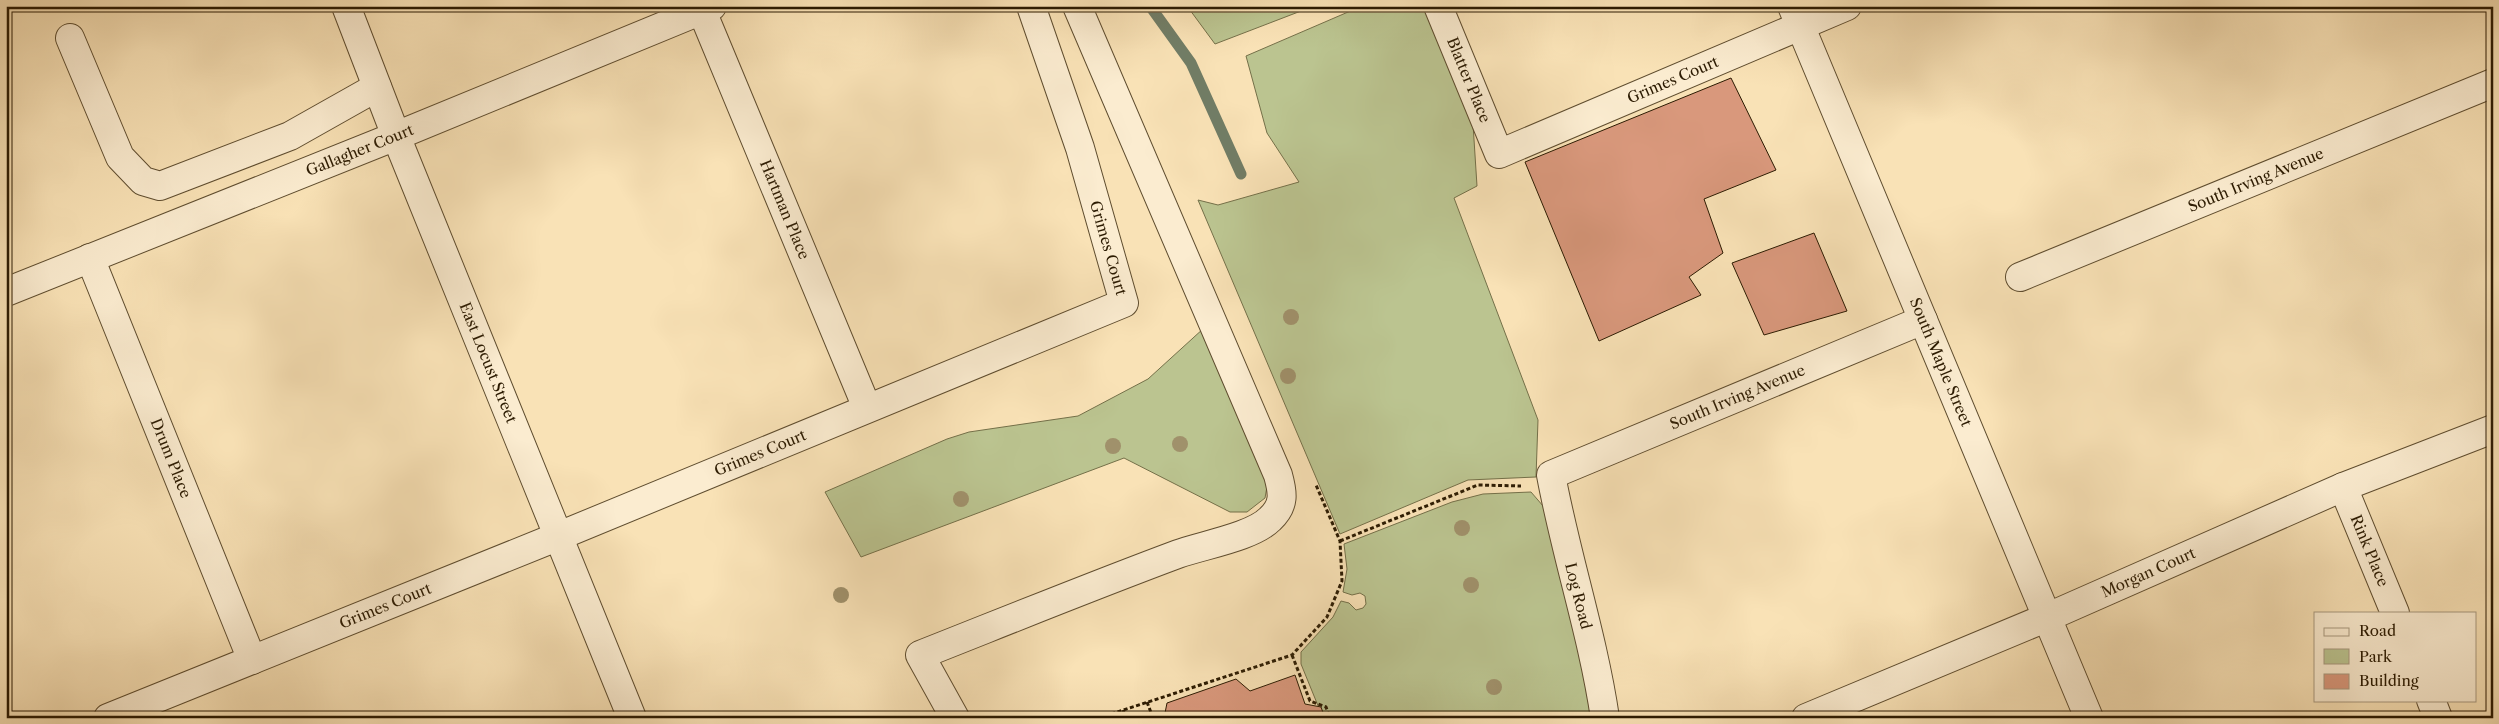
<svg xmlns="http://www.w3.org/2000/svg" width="2499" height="724" viewBox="0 0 2499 724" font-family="'Libre Caslon Text',serif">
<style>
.green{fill:#bbc490;stroke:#747049}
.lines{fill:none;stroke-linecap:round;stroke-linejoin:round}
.stream{stroke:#717d66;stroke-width:11}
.building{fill:#d9987c;stroke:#2c1b02}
.minor-casing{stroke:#5f4d2f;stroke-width:30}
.path{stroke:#2c1b02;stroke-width:3;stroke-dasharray:4 2.5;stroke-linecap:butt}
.minor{stroke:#fbecd0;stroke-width:28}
.tree{fill:#a0916b}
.labels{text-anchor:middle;stroke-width:5;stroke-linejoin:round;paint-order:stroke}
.street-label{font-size:15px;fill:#2c1b02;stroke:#fbecd0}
</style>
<rect width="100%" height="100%" fill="#f9e2b6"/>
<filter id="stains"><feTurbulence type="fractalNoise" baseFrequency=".004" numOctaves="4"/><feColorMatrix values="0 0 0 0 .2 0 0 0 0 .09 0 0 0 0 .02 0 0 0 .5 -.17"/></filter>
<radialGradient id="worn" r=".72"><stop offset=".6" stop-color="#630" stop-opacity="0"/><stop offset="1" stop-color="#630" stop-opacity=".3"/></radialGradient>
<!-- green -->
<path class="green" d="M 1187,6 L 1314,6 L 1215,44 Z
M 1362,6 L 1424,6 L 1473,124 L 1477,186 L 1454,198 L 1538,420 L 1536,477 L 1468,480 L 1340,534 L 1198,200 L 1218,205 L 1299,182 L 1267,133 L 1246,56 Z
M 1204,328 L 1269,475 L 1265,498 L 1247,512 L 1230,512 L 1124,458 L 861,557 L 825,492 L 947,439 L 969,432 L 1078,416 L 1148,379 Z
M 1531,492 L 1556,521 L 1600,718 L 1323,718 L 1301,664 L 1301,652 L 1333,617 L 1341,601 L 1349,603 L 1356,610 L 1363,608 L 1366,604 L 1365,596 L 1360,593 L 1352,595 L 1343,592 L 1347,569 L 1344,544 L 1452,502 L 1483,494 Z"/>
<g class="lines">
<!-- stream -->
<path class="stream" d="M 1150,6 L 1191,63 L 1241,174"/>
</g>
<!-- building -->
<path class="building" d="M 1731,78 L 1776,170 L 1704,199 L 1723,253 L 1689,277 L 1701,295 L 1599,341 L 1525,162 Z
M 1814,233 L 1847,311 L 1764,335 L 1732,263 Z
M 1295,675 L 1305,704 L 1321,707 L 1325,718 L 1164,718 L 1167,703 L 1236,679 L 1250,691 Z"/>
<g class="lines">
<defs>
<g id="minor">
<path id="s1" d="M 346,6 L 396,136 L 632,718"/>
<path id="s2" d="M 1438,6 L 1499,154 L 1847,6"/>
<path id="s3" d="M 1792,6 L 2089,718"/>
<path id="s4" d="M 702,11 L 867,408"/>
<path d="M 70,38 L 120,157 L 143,181 L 160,186 L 290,136 L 377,87"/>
<path id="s5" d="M 90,258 L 252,660"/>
<path id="s6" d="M 2020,277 L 2493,83"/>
<path id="s7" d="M 6,292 L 396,136 L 712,6"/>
<path id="s8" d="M 2343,487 L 2395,613"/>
<path d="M 2431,700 L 2438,718"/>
<path id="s9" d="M 108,718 L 559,536 L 1124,303 L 1080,148 L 1031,6"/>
<path d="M 955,718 L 920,655 C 1006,621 1092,586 1178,554 C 1203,545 1252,537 1270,519 C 1285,505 1283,493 1278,475 L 1077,6"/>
<path id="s10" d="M 1605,718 C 1593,636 1566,556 1551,475 L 1923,320"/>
<path id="s11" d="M 1806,718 L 2048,617 L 2343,487 L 2493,429"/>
</g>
</defs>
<!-- minor casing -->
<use href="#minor" class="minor-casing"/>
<!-- path -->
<path class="path" d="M 1340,541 L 1478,485 L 1521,486
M 1292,655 L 1310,701 L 1326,707 L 1330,718
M 1147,702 L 1153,718
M 1123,710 L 1126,718
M 1099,718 L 1292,655 L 1327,617 L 1342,581 L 1340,541 L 1316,485"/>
<!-- minor -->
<use href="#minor" class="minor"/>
</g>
<!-- trees -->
<g class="tree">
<circle cx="1291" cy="317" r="8"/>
<circle cx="1288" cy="376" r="8"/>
<circle cx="1180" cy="444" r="8"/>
<circle cx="1113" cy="446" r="8"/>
<circle cx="961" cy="499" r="8"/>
<circle cx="1462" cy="528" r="8"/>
<circle cx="1471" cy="585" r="8"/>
<circle cx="841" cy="595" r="8"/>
<circle cx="1494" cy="687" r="8"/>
</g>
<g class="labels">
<!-- street labels -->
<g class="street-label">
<text dy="5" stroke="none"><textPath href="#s2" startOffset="80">Blatter Place</textPath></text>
<text dy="5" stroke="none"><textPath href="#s2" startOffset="349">Grimes Court</textPath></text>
<text dy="5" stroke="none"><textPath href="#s7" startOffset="381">Gallagher Court</textPath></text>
<text dy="5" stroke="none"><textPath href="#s6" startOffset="255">South Irving Avenue</textPath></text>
<text dy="5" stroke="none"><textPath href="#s4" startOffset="215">Hartman Place</textPath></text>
<text transform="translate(1108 248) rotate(74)" y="5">Grimes Court</text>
<text dy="5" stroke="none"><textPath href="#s1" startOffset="384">East Locust Street</textPath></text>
<text dy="5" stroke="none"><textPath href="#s3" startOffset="386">South Maple Street</textPath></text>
<text dy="5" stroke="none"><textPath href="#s10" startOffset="451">South Irving Avenue</textPath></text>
<text dy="5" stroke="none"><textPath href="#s9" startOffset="704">Grimes Court</textPath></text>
<text dy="5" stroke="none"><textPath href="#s5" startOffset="216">Drum Place</textPath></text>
<text dy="5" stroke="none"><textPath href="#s8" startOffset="69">Rink Place</textPath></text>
<text dy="5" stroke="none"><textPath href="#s11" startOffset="372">Morgan Court</textPath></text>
<text transform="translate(1578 596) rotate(76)" y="5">Log Road</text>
<text dy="5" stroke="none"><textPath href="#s9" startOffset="299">Grimes Court</textPath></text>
</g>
</g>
<!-- margin -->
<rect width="2499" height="724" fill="none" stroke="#f9e2b6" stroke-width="25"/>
<rect x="8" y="8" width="2484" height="709" fill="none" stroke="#2c1b02" stroke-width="2.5"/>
<rect x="12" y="12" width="2474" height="699" fill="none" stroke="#2c1b02"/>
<!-- legend -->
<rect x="2314" y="612" width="162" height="90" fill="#fbecd0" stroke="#a8987e"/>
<rect x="2324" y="628" width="25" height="8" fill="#fbecd0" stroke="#a8987e"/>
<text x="2359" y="636" font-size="15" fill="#2c1b02">Road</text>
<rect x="2324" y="649" width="25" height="15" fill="#bbc490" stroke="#a8987e"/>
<text x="2359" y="662" font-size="15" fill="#2c1b02">Park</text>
<rect x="2324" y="674" width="25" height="15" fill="#d9987c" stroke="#a8987e"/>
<text x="2359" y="686" font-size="15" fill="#2c1b02">Building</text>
<rect width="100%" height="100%" filter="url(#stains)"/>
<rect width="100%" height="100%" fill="url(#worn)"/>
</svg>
